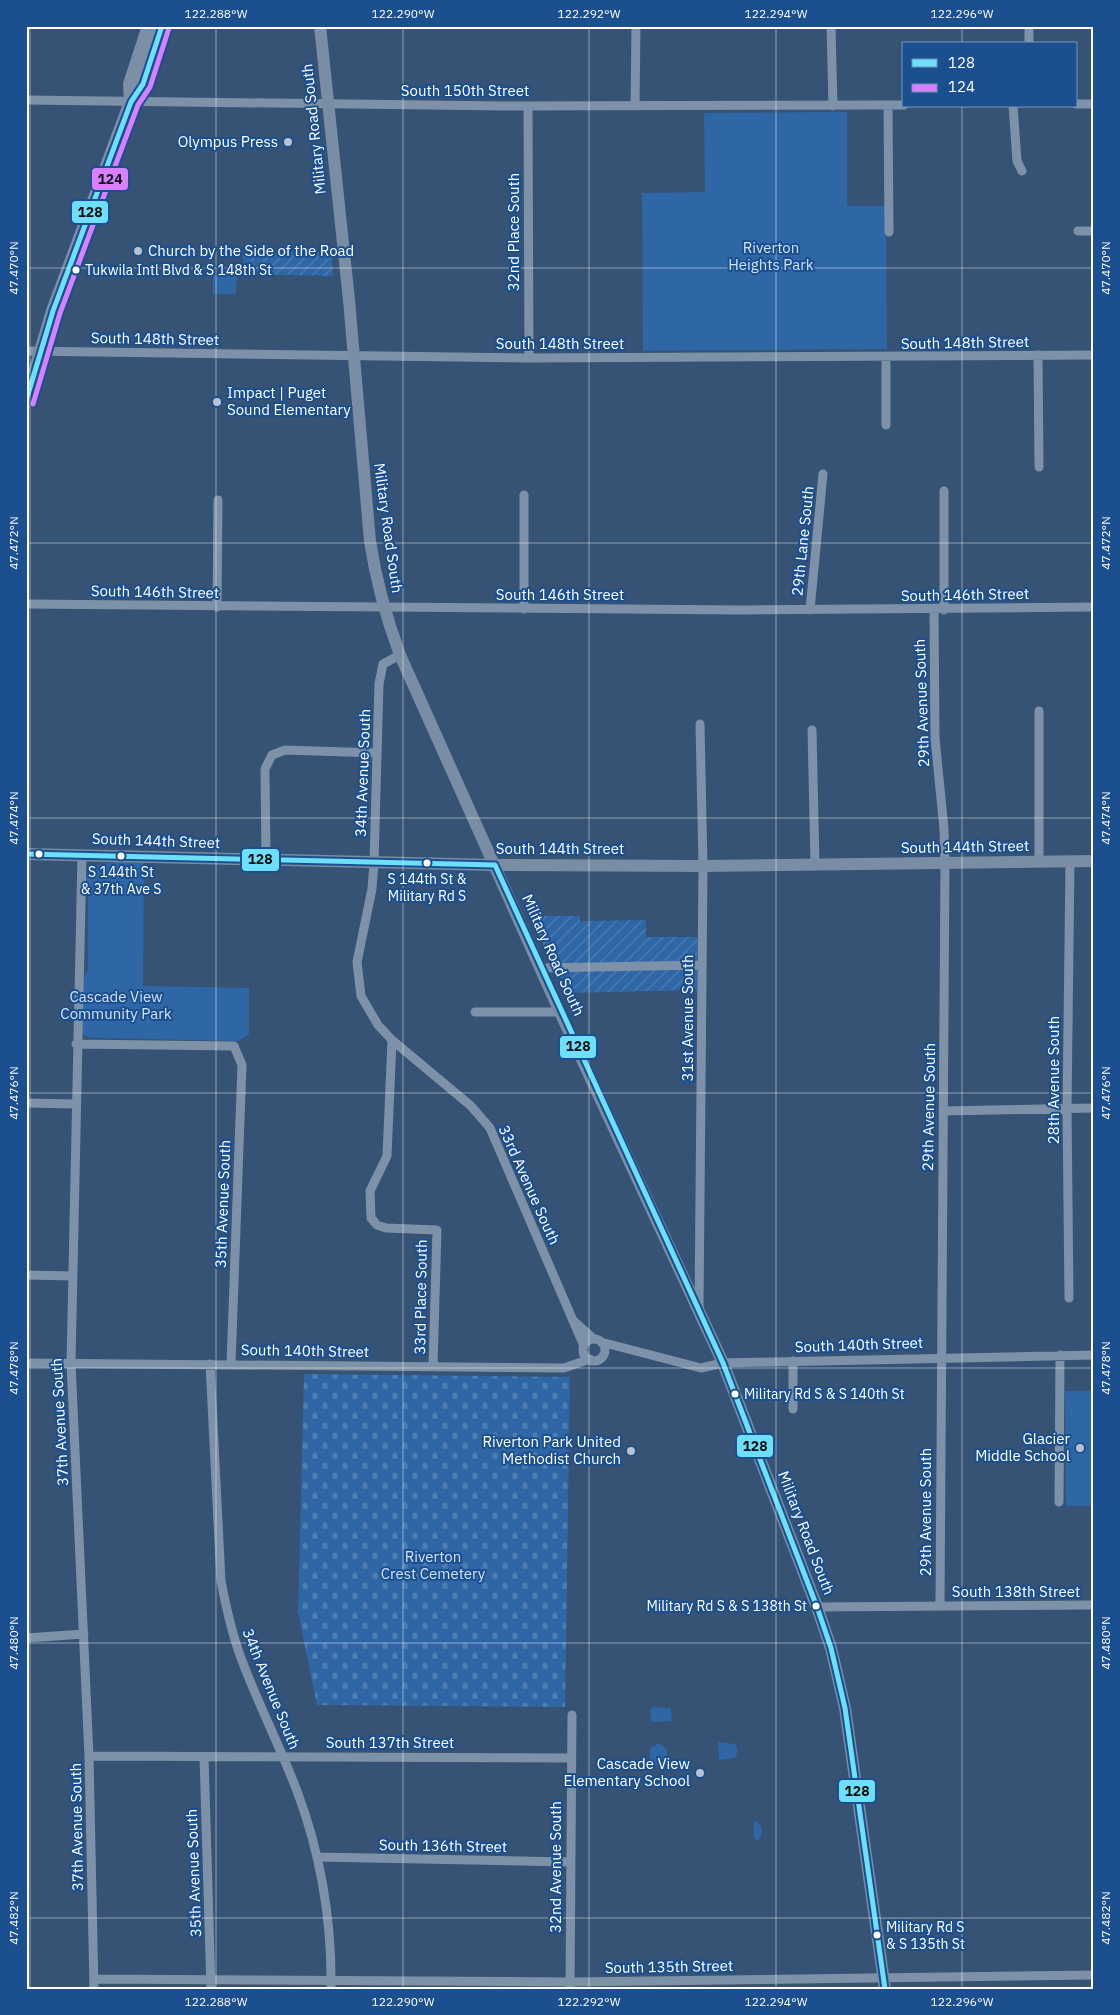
<svg xmlns="http://www.w3.org/2000/svg" width="1120" height="2015" viewBox="0 0 1120 2015" font-family="'IBM Plex Sans',sans-serif">
<style>
.cemetery{fill:url(#cemetery-stones)}
.park{fill:#2f66a5}
.garden{fill:url(#garden-furrows)}
.lines{fill:none;stroke-linecap:round;stroke-linejoin:round}
.street{stroke:#7d92a8;stroke-width:9}
.secondary{stroke:#798da4;stroke-width:12}
.primary{stroke:#7d8ea7;stroke-width:14}
.bus-1-casing{stroke:#1b4f8f;stroke-width:9}
.bus-2-casing{stroke:#1b4f8f;stroke-width:9}
.bus-1{stroke:#6ddff8;stroke-width:5}
.bus-2{stroke:#d880ff;stroke-width:5}
.ticks{fill:none;stroke:#fff;stroke-width:1;stroke-opacity:0.45}
.poi-dot{fill:#b9c2ce;stroke:#1b4f8f;stroke-width:2}
.bus-dot{fill:#fff;stroke:#1b4f8f;stroke-width:2}
.labels{text-anchor:middle;stroke-width:4;stroke-linejoin:round;paint-order:stroke}
.bus-label{font-size:14px;fill:#fff;stroke:#1b4f8f;text-anchor:start}
.street-label{font-size:15px;fill:#fff;stroke:#1b4f8f}
.poi-label{font-size:15px;fill:#fff;stroke:#1b4f8f;text-anchor:end}
.park-label{font-size:15px;fill:#cfe3fa;stroke:#1b4f8f}
.line-badge{stroke:#1b4f8f;stroke-width:2}
.pale-badge-label{font-size:14px;text-anchor:middle;font-weight:bold;fill:#111}
.neatline{fill:none;stroke:#fff;stroke-width:2}
.ticks-label{font-size:12px;text-anchor:middle;fill:#fff}
</style>
<defs>
<pattern id="cemetery-stones" width="16" height="16" patternUnits="userSpaceOnUse" patternTransform="scale(1.25)"><rect width="16" height="16" fill="#2f66a5"/><path d="M2 7V4a2 2 0 0 1 4 0v3zM10 15v-3a2 2 0 0 1 4 0v3z" fill="#4e7db2"/></pattern>
<pattern id="garden-furrows" width="10" height="10" patternUnits="userSpaceOnUse" patternTransform="scale(1.25)"><rect width="10" height="10" fill="#2f66a5"/><path d="M-1 1l2-2M0 10L10 0M9 11l2-2" fill="none" stroke="#4e7db2"/></pattern>
</defs>
<rect width="100%" height="100%" fill="#365274"/>
<!-- cemetery -->
<path class="cemetery" d="M 304,1374 L 570,1377 L 565,1707 L 317,1705 L 298,1612 Z"/>
<!-- park -->
<path class="park" d="M 847,112 L 847,206 L 886,206 L 887,349 L 643,351 L 642,193 L 705,192 L 704,113 Z
M 213,276 L 237,276 L 236,294 L 213,294 Z
M 144,863 L 143,986 L 249,988 L 249,1034 L 239,1041 L 91,1038 L 83,1035 L 83,979 L 88,970 L 88,896 C 84,891 85,888 85,882 C 86,856 126,863 144,863 Z
M 1065,1391 L 1094,1391 L 1094,1506 L 1066,1506 Z
M 652,1707 L 671,1708 L 672,1721 L 652,1722 L 650,1710 Z
M 718,1742 L 735,1744 L 738,1751 L 735,1758 L 719,1760 Z
M 658,1743 L 667,1749 L 668,1766 L 650,1765 L 650,1749 Z
M 756,1821 C 764,1825 763,1835 758,1841 L 754,1838 L 754,1822 Z"/>
<!-- garden -->
<path class="garden" d="M 243,252 L 332,252 L 333,276 L 243,274 Z
M 529,916 L 580,916 L 580,921 L 646,920 L 646,937 L 697,937 L 697,990 L 568,993 Z"/>
<g class="lines">
<!-- street -->
<path class="street" d="M 831,26 L 833,106
M 1029,44 L 1029,26
M 26,100 L 504,106 L 904,105
M 1076,104 L 1094,104
M 888,105 L 889,232
M 528,106 L 529,358
M 635,106 L 636,27
M 1013,106 L 1017,161 L 1022,171
M 1078,231 L 1094,231
M 26,351 L 529,358 L 1094,355
M 1038,355 L 1039,467
M 886,358 L 886,425
M 944,491 L 944,610
M 524,495 L 524,609
M 26,604 L 741,610 L 1094,607
M 217,607 L 218,500
M 810,610 L 823,474
M 934,610 L 935,738 L 944,829 L 945,863 L 940,1605
M 400,655 L 383,664 L 379,684 L 374,863 L 372,889 L 357,962 L 361,996 L 378,1025 L 392,1040 L 471,1106 L 490,1128 L 584,1346
M 1039,711 L 1039,862
M 812,730 L 815,864
M 82,855 L 71,1363 L 89,1756 L 94,1989
M 266,860 L 265,769 L 272,755 L 285,750 L 376,753
M 541,968 L 702,965
M 475,1012 L 560,1012
M 392,1040 L 387,1156 L 370,1191 L 371,1218 L 377,1225 L 386,1228 L 437,1230 L 433,1366
M 76,1044 L 234,1046 L 242,1065 L 231,1364
M 26,1103 L 75,1104
M 943,1111 L 1094,1108
M 26,1275 L 72,1276
M 1069,1298 L 1067,1109 L 1070,862
M 699,1308 L 703,866 L 700,724
M 575,1322 L 594,1339
M583 1350a11 11 0 1 1 22 0a11 11 0 1 1-22 0Z
M 601,1342 L 701,1368 L 723,1363 L 1094,1355
M 26,1363 L 564,1368 L 590,1359
M 210,1364 L 221,1581 C 226,1607 232,1634 241,1658 C 258,1704 280,1746 297,1791 C 321,1855 332,1921 331,1989
M 793,1409 L 793,1361
M 1059,1502 L 1060,1355
M 817,1607 L 1094,1605
M 26,1638 L 84,1634
M 89,1756 L 571,1758
M 204,1757 L 211,1989
M 317,1857 L 569,1862
M 94,1979 L 570,1982 L 1094,1975
M 570,1989 L 572,1715"/>
<!-- secondary -->
<path class="secondary" d="M 320,26 L 349,300 L 370,541 C 376,581 386,617 400,655 L 560,1012 L 723,1363 L 817,1607 L 831,1648 L 845,1708 L 885,1989
M 26,854 L 495,865 L 703,866 L 1094,861"/>
<!-- primary -->
<path class="primary" d="M 131,102 L 130,84 L 149,26
M 26,402 L 53,311 L 131,102 L 143,84 L 162,26"/>
<defs>
<path id="bus-1" d="M 26,401 L 53,311 L 131,102 L 143,84 L 162,26
M 26,854 L 495,865
M 495,865 L 723,1363 L 817,1607 L 831,1648 L 845,1708 L 885,1989"/>
<path id="bus-2" d="M 33,404 L 60,313 L 138,105 L 150,87 L 169,28"/>
</defs>
<!-- bus-1 casing -->
<use href="#bus-1" class="bus-1-casing"/>
<!-- bus-2 casing -->
<use href="#bus-2" class="bus-2-casing"/>
<!-- bus-1 -->
<use href="#bus-1" class="bus-1"/>
<!-- bus-2 -->
<use href="#bus-2" class="bus-2"/>
</g>
<!-- ticks -->
<path class="ticks" d="M 30,26 L 30,1989M 216,26 L 216,1989M 403,26 L 403,1989M 589,26 L 589,1989M 776,26 L 776,1989M 962,26 L 962,44M 962,106 L 962,1989M 26,268 L 1094,268M 26,543 L 1094,543M 26,818 L 1094,818M 26,1093 L 1094,1093M 26,1368 L 1094,1368M 26,1643 L 1094,1643M 26,1918 L 1094,1918"/>
<!-- markers -->
<g class="poi-dot">
<circle cx="288" cy="142" r="5"/>
<circle cx="138" cy="251" r="5"/>
<circle cx="217" cy="402" r="5"/>
<circle cx="1080" cy="1448" r="5"/>
<circle cx="631" cy="1451" r="5"/>
<circle cx="700" cy="1773" r="5"/>
</g>
<g class="bus-dot">
<circle cx="76" cy="270" r="4.5"/>
<circle cx="39" cy="854" r="4.5"/>
<circle cx="121" cy="856" r="4.5"/>
<circle cx="427" cy="863" r="4.5"/>
<circle cx="735" cy="1394" r="4.5"/>
<circle cx="816" cy="1606" r="4.5"/>
<circle cx="877" cy="1935" r="4.5"/>
</g>
<g class="labels">
<!-- bus labels -->
<g class="bus-label">
<text x="85" y="275">Tukwila Intl Blvd &amp; S 148th St</text>
<text x="121" y="877" text-anchor="middle">S 144th St<tspan x="121" dy="17">&amp; 37th Ave S</tspan></text>
<text x="427" y="884" text-anchor="middle">S 144th St &amp;<tspan x="427" dy="17">Military Rd S</tspan></text>
<text x="744" y="1399">Military Rd S &amp; S 140th St</text>
<text x="807" y="1611" text-anchor="end">Military Rd S &amp; S 138th St</text>
<text x="886" y="1932">Military Rd S<tspan x="886" dy="17">&amp; S 135th St</tspan></text>
</g>
<!-- street labels -->
<g class="street-label">
<text x="465" y="96">South 150th Street</text>
<text transform="translate(314 129) rotate(-96)" y="5">Military Road South</text>
<text transform="translate(514 232) rotate(-90)" y="5">32nd Place South</text>
<text transform="translate(155 339) rotate(1)" y="5">South 148th Street</text>
<text transform="translate(965 343) rotate(-1)" y="5">South 148th Street</text>
<text x="560" y="349">South 148th Street</text>
<text transform="translate(388 528) rotate(82)" y="5">Military Road South</text>
<text transform="translate(803 541) rotate(-84)" y="5">29th Lane South</text>
<text transform="translate(155 592) rotate(1)" y="5">South 146th Street</text>
<text x="560" y="600">South 146th Street</text>
<text transform="translate(965 595) rotate(-1)" y="5">South 146th Street</text>
<text transform="translate(922 703) rotate(-92)" y="5">29th Avenue South</text>
<text transform="translate(363 773) rotate(-88)" y="5">34th Avenue South</text>
<text transform="translate(156 841) rotate(2)" y="5">South 144th Street</text>
<text transform="translate(965 847) rotate(-1)" y="5">South 144th Street</text>
<text x="560" y="854">South 144th Street</text>
<text transform="translate(553 955) rotate(66)" y="5">Military Road South</text>
<text transform="translate(688 1018) rotate(-90)" y="5">31st Avenue South</text>
<text transform="translate(1054 1080) rotate(-90)" y="5">28th Avenue South</text>
<text transform="translate(929 1107) rotate(-89)" y="5">29th Avenue South</text>
<text transform="translate(529 1185) rotate(66)" y="5">33rd Avenue South</text>
<text transform="translate(223 1204) rotate(-88)" y="5">35th Avenue South</text>
<text transform="translate(421 1297) rotate(-89)" y="5">33rd Place South</text>
<text transform="translate(859 1345) rotate(-2)" y="5">South 140th Street</text>
<text transform="translate(305 1351) rotate(1)" y="5">South 140th Street</text>
<text transform="translate(60 1422) rotate(-93)" y="5">37th Avenue South</text>
<text transform="translate(926 1512) rotate(-90)" y="5">29th Avenue South</text>
<text transform="translate(806 1533) rotate(69)" y="5">Military Road South</text>
<text x="1016" y="1597">South 138th Street</text>
<text transform="translate(271 1689) rotate(68)" y="5">34th Avenue South</text>
<text x="390" y="1748">South 137th Street</text>
<text transform="translate(77 1827) rotate(-91)" y="5">37th Avenue South</text>
<text transform="translate(443 1846) rotate(1)" y="5">South 136th Street</text>
<text transform="translate(556 1867) rotate(-90)" y="5">32nd Avenue South</text>
<text transform="translate(194 1873) rotate(-92)" y="5">35th Avenue South</text>
<text transform="translate(669 1967) rotate(-1)" y="5">South 135th Street</text>
</g>
<!-- poi labels -->
<g class="poi-label">
<text x="278" y="147">Olympus Press</text>
<text x="148" y="256" text-anchor="start">Church by the Side of the Road</text>
<text x="227" y="398" text-anchor="start">Impact | Puget<tspan x="227" dy="17">Sound Elementary</tspan></text>
<text x="1070" y="1444">Glacier<tspan x="1070" dy="17">Middle School</tspan></text>
<text x="621" y="1447">Riverton Park United<tspan x="621" dy="17">Methodist Church</tspan></text>
<text x="690" y="1769">Cascade View<tspan x="690" dy="17">Elementary School</tspan></text>
</g>
<!-- park labels -->
<g class="park-label">
<text x="771" y="253">Riverton<tspan x="771" dy="17">Heights Park</tspan></text>
<text x="116" y="1002">Cascade View<tspan x="116" dy="17">Community Park</tspan></text>
<text x="433" y="1562">Riverton<tspan x="433" dy="17">Crest Cemetery</tspan></text>
</g>
</g>
<g class="line-badge">
<rect x="91" y="167" width="38" height="24" rx="5" fill="#d880ff"/>
<rect x="71" y="200" width="38" height="24" rx="5" fill="#6ddff8"/>
<rect x="241" y="848" width="39" height="24" rx="5" fill="#6ddff8"/>
<rect x="559" y="1035" width="38" height="24" rx="5" fill="#6ddff8"/>
<rect x="736" y="1434" width="38" height="24" rx="5" fill="#6ddff8"/>
<rect x="838" y="1779" width="38" height="24" rx="5" fill="#6ddff8"/>
</g>
<g class="pale-badge-label">
<text x="110" y="184">124</text>
<text x="90" y="217">128</text>
<text x="260" y="864">128</text>
<text x="578" y="1051">128</text>
<text x="755" y="1451">128</text>
<text x="857" y="1796">128</text>
</g>
<!-- border -->
<rect width="1120" height="2015" fill="none" stroke="#1b4f8f" stroke-width="55"/>
<!-- legend -->
<rect x="902" y="42" width="175" height="65" fill="#1b4f8f" stroke="#7695bc"/>
<rect x="912" y="59" width="25" height="8" fill="#6ddff8" stroke="#7695bc"/>
<text x="948" y="68" font-size="15" fill="#ffffff">128</text>
<rect x="912" y="84" width="25" height="8" fill="#d880ff" stroke="#7695bc"/>
<text x="948" y="92" font-size="15" fill="#ffffff">124</text>
<rect x="28" y="28" width="1064" height="1960" class="neatline"/>
<g class="ticks-label">
<text x="216" y="18">122.288°W</text>
<text x="403" y="18">122.290°W</text>
<text x="589" y="18">122.292°W</text>
<text x="776" y="18">122.294°W</text>
<text x="962" y="18">122.296°W</text>
<text transform="translate(1106 268) rotate(-90)" y="4">47.470°N</text>
<text transform="translate(14 268) rotate(-90)" y="4">47.470°N</text>
<text transform="translate(1106 543) rotate(-90)" y="4">47.472°N</text>
<text transform="translate(14 543) rotate(-90)" y="4">47.472°N</text>
<text transform="translate(14 818) rotate(-90)" y="4">47.474°N</text>
<text transform="translate(1106 818) rotate(-90)" y="4">47.474°N</text>
<text transform="translate(14 1093) rotate(-90)" y="4">47.476°N</text>
<text transform="translate(1106 1093) rotate(-90)" y="4">47.476°N</text>
<text transform="translate(1106 1368) rotate(-90)" y="4">47.478°N</text>
<text transform="translate(14 1368) rotate(-90)" y="4">47.478°N</text>
<text transform="translate(14 1643) rotate(-90)" y="4">47.480°N</text>
<text transform="translate(1106 1643) rotate(-90)" y="4">47.480°N</text>
<text transform="translate(1106 1918) rotate(-90)" y="4">47.482°N</text>
<text transform="translate(14 1918) rotate(-90)" y="4">47.482°N</text>
<text x="216" y="2006">122.288°W</text>
<text x="403" y="2006">122.290°W</text>
<text x="589" y="2006">122.292°W</text>
<text x="776" y="2006">122.294°W</text>
<text x="962" y="2006">122.296°W</text>
</g>
</svg>
